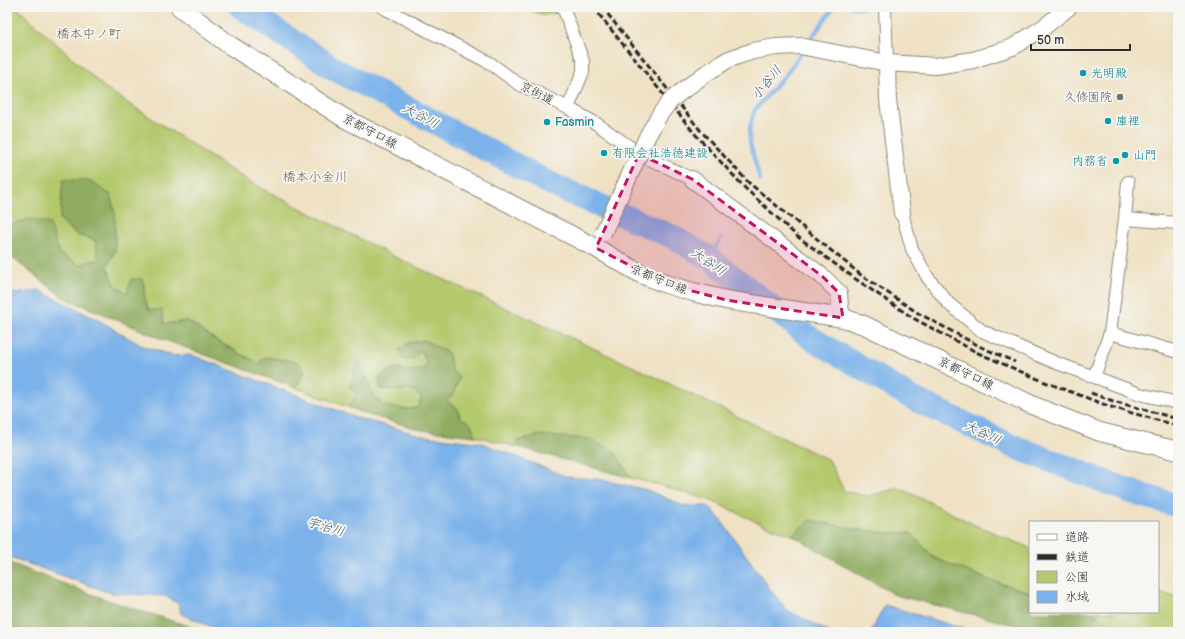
<svg xmlns="http://www.w3.org/2000/svg" width="1185" height="639" viewBox="0 0 1185 639" font-family="'Balsamiq Sans','Klee One',sans-serif">
<style>
.green{fill:#b4c86c;stroke:#707a4c}
.forest{fill:#8fac60;stroke:#5d6c46}
.water{fill:#7cb2ea;stroke:#546e8a}
.lines{fill:none;stroke-linecap:round;stroke-linejoin:round}
.stream{stroke:#7cb2ea;stroke-width:4}
.river{stroke:#7cb2ea;stroke-width:24}
.street-casing{stroke:#8d8677;stroke-width:14}
.secondary-casing{stroke:#8d8677;stroke-width:18}
.primary-casing{stroke:#8d8677;stroke-width:20}
.street{stroke:#fff;stroke-width:12}
.secondary{stroke:#fff;stroke-width:16}
.primary{stroke:#fff;stroke-width:18}
.rail{stroke:#2b2b2b;stroke-width:3;stroke-dasharray:6 3;stroke-linecap:butt}
.secondary-bridge-casing{stroke:#8d8677;stroke-width:18;stroke-linecap:butt}
.secondary-bridge{stroke:#fff;stroke-width:16}
.marked{fill:#c2185b;fill-opacity:0.2;stroke:#c2185b;stroke-width:3;stroke-dasharray:8 5;stroke-linejoin:round}
.culture-dot{fill:#0f9aa8;stroke:#f6f6f2;stroke-width:1.5}
.worship-dot{fill:#6b7280;stroke:#f6f6f2;stroke-width:1.5}
.labels{text-anchor:middle;stroke-width:3.5;stroke-linejoin:round;paint-order:stroke}
.culture-label{font-size:12px;fill:#0d838f;stroke:#f6f6f2;text-anchor:start}
.street-label{font-size:12px;fill:#2b2b2b;stroke:#f6f6f2}
.worship-label{font-size:12px;fill:#5b616d;stroke:#f6f6f2;text-anchor:end}
.neighbourhood-label{font-size:13px;fill:#6e5c49;stroke:#f6f6f2}
.water-label{font-size:13px;font-style:italic;fill:#475a6e;stroke:#f6f6f2}
</style>
<rect width="100%" height="100%" fill="#f6f6f2"/>
<filter id="ink" filterUnits="userSpaceOnUse"><feTurbulence type="fractalNoise" baseFrequency=".025" numOctaves="2"/><feDisplacementMap in="SourceGraphic" scale="8" xChannelSelector="R" yChannelSelector="G"/><feConvolveMatrix kernelMatrix="1 2 1 2 8 2 1 2 1" color-interpolation-filters="sRGB"/></filter>
<filter id="wash" filterUnits="userSpaceOnUse"><feTurbulence type="fractalNoise" baseFrequency=".012" numOctaves="4" result="noise"/><feDisplacementMap in="SourceGraphic" scale="16" xChannelSelector="R" yChannelSelector="G"/><feGaussianBlur stdDeviation="0.9" result="paint"/><feColorMatrix in="noise" values="0 0 0 0 0 0 0 0 0 0 0 0 0 0 0 0 0 1.4 0 .05"/><feComposite in="paint" operator="in"/></filter>
<g filter="url(#wash)">
<rect width="100%" height="100%" fill="#efe1c3"/>
<!-- green -->
<path class="green" d="M 7,7 L 16,7 L 105,88 L 248,181 L 395,257 L 632,366 L 829,460 L 844,491 L 867,496 L 899,488 L 927,501 L 973,524 L 1030,548 L 1030,592 L 992,581 L 934,558 L 911,533 L 887,533 L 853,529 L 810,520 L 792,535 L 761,524 L 712,501 L 666,487 L 631,478 L 615,452 L 517,441 L 514,446 L 475,436 L 472,426 L 460,418 L 458,409 L 447,401 L 452,371 L 449,354 L 438,348 L 421,350 L 428,363 L 422,370 L 406,371 L 394,368 L 403,391 L 413,390 L 421,398 L 418,408 C 404,409 383,411 374,397 C 371,392 369,382 367,376 L 358,394 L 348,407 L 296,388 L 305,371 L 258,363 L 217,341 L 188,321 L 164,324 L 149,310 L 145,299 L 143,279 L 127,294 L 115,285 L 107,267 L 115,250 L 63,179 L 60,219 L 77,235 L 95,240 L 99,259 L 79,265 L 59,254 L 29,219 L 7,226 Z
M 522,7 L 553,7 L 556,13 L 544,15 Z
M 1158,592 L 1178,598 L 1178,632 L 1124,632 L 1091,612 L 1158,612 Z"/>
<!-- forest -->
<path class="forest" d="M 63,179 L 90,181 L 111,195 L 115,214 L 115,250 L 107,267 L 115,285 L 127,293 L 131,279 L 143,279 L 145,299 L 149,310 L 162,310 L 164,324 L 188,321 L 217,341 L 258,363 L 266,357 L 298,362 L 305,371 L 296,388 L 162,339 L 63,297 L 7,254 L 7,226 L 29,219 L 50,224 L 59,253 L 79,265 L 99,259 L 95,240 L 77,235 L 60,219 Z
M 425,340 L 449,354 L 452,371 L 460,377 L 453,394 L 447,401 L 458,409 L 460,418 C 472,422 472,425 475,436 L 422,430 L 369,415 L 348,407 L 358,394 L 350,387 L 355,368 L 360,361 L 374,397 L 384,406 L 405,409 L 418,408 L 421,398 L 413,390 L 403,391 L 380,389 L 379,376 L 394,368 L 406,371 L 422,370 L 427,363 L 421,350 L 413,359 L 404,360 L 399,350 L 408,343 Z
M 539,435 L 590,439 L 615,452 L 631,478 L 514,446 L 517,441 Z
M 810,520 L 853,529 L 887,533 L 911,533 L 934,558 L 992,581 L 1030,592 L 1030,612 L 1091,612 L 1124,632 L 1043,632 L 895,595 L 792,535 Z
M 7,562 L 107,600 L 207,632 L 13,632 L 7,631 Z"/>
<!-- water -->
<path class="water" d="M 7,290 L 17,294 L 38,290 L 98,320 L 142,346 L 174,356 L 191,355 L 357,418 L 424,436 L 482,443 L 567,477 L 597,479 L 647,490 L 684,506 L 708,506 L 720,519 L 770,589 L 787,610 L 829,632 L 224,632 L 181,614 L 179,604 L 165,596 L 111,593 L 7,556 Z
M 885,605 L 973,632 L 871,632 Z"/>
<g class="lines">
<!-- stream -->
<path class="stream" d="M 853,7 L 864,8
M 936,7 C 943,9 955,12 962,7
M 807,44 L 834,7
M 760,180 L 750,143 L 749,132 L 754,111 L 759,105 L 788,72 L 803,49
M 709,258 L 721,238"/>
<!-- river -->
<path class="river" d="M 241,7 L 336,70 L 557,187 L 671,236 L 709,258 L 811,338 L 912,398 L 1010,445 L 1129,491 L 1178,506"/>
</g>
</g>
<g filter="url(#ink)">
<g class="lines">
<defs>
<path id="street" d="M 382,7 L 490,63 L 517,83 L 568,108 L 597,124 L 641,155 L 692,179
M 563,7 L 583,61 L 583,72 L 568,108
M 885,7 L 887,63
M 902,213 L 912,249 L 928,278 L 949,304 L 982,331 L 1054,362 L 1140,394 L 1178,403
M 1125,219 L 1178,223
M 1110,333 L 1178,352
M 1094,377 L 1110,333 L 1125,219 L 1128,182"/>
<path id="secondary" d="M 887,63 L 888,100 L 902,213
M 685,89 L 705,74 L 729,59 L 753,51 L 776,47 L 800,46 L 887,63 L 936,66 L 973,60 L 1013,47 L 1044,27 L 1069,7
M 692,179 L 822,276 L 839,293 L 840,307 L 843,318"/>
<path id="primary" d="M 180,7 L 228,44 L 344,118 L 596,248 L 641,274 L 666,284 L 693,292 L 726,300 L 843,318 L 864,325 L 1034,406 L 1100,432 L 1178,451"/>
</defs>
<!-- street casing -->
<use href="#street" class="street-casing"/>
<!-- secondary casing -->
<use href="#secondary" class="secondary-casing"/>
<!-- primary casing -->
<use href="#primary" class="primary-casing"/>
<!-- street -->
<use href="#street" class="street"/>
<!-- secondary -->
<use href="#secondary" class="secondary"/>
<!-- primary -->
<use href="#primary" class="primary"/>
<!-- rail -->
<path class="rail" d="M 593,7 L 695,134 L 745,188 L 798,237 L 857,280 L 913,318 L 978,353 L 1045,382 L 1111,407 L 1178,426
M 602,7 L 700,130 L 749,183 L 861,275 L 918,313 L 981,347 L 1015,362
M 1091,393 L 1113,401 L 1178,419"/>
<defs>
<path id="secondary-bridge" d="M 603,233 L 648,135 L 660,114 L 672,99 L 685,89"/>
</defs>
<!-- secondary-bridge casing -->
<use href="#secondary-bridge" class="secondary-bridge-casing"/>
<!-- secondary-bridge -->
<use href="#secondary-bridge" class="secondary-bridge"/>
</g>
</g>
<!-- marked area -->
<path class="marked" d="M 639,154 L 692,179 L 822,276 L 839,293 L 843,318 L 726,300 L 666,284 L 596,248 Z"/>
<!-- markers -->
<g class="culture-dot">
<circle cx="1083" cy="73" r="4"/>
<circle cx="1108" cy="121" r="4"/>
<circle cx="547" cy="122" r="4"/>
<circle cx="604" cy="153" r="4"/>
<circle cx="1125" cy="155" r="4"/>
<circle cx="1116" cy="161" r="4"/>
</g>
<circle class="worship-dot" cx="1120" cy="97" r="4"/>
<g class="labels">
<!-- culture labels -->
<g class="culture-label">
<text x="1091" y="77">光明殿</text>
<text x="1116" y="125">庫裡</text>
<text x="555" y="126">Fasmin</text>
<text x="612" y="157">有限会社浩徳建設</text>
<text x="1133" y="159">山門</text>
<text x="1108" y="165" text-anchor="end">内務省</text>
</g>
<!-- street labels -->
<g class="street-label">
<text transform="translate(537 93) rotate(27)" y="4">京街道</text>
<text transform="translate(370 131) rotate(28)" y="4">京都守口線</text>
<text transform="translate(659 279) rotate(22)" y="4">京都守口線</text>
<text transform="translate(966 373) rotate(26)" y="4">京都守口線</text>
</g>
<!-- worship labels -->
<g class="worship-label">
<text x="1112" y="101">久修園院</text>
</g>
<!-- neighbourhood labels -->
<g class="neighbourhood-label">
<text x="89" y="38">橋本中ノ町</text>
<text x="315" y="181">橋本小金川</text>
</g>
<!-- water labels -->
<g class="water-label">
<text transform="translate(766 82) rotate(-50)" y="5">小谷川</text>
<text transform="translate(421 115) rotate(28)" y="5">大谷川</text>
<text transform="translate(709 261) rotate(34)" y="5">大谷川</text>
<text transform="translate(983 432) rotate(25)" y="5">大谷川</text>
<text transform="translate(326 526) rotate(16)" y="5">宇治川</text>
</g>
</g>
<!-- margin -->
<rect width="1185" height="639" fill="none" stroke="#f6f6f2" stroke-width="24"/>
<!-- legend -->
<rect x="1029" y="521" width="130" height="92" fill="#f6f6f2" stroke="#a5a5a2"/>
<rect x="1037" y="534" width="20" height="6" fill="#ffffff" stroke="#a5a5a2"/>
<text x="1065" y="541" font-size="12" fill="#2b2b2b">道路</text>
<rect x="1037" y="554" width="20" height="6" fill="#2b2b2b" stroke="#a5a5a2"/>
<text x="1065" y="561" font-size="12" fill="#2b2b2b">鉄道</text>
<rect x="1037" y="571" width="20" height="12" fill="#b4c86c" stroke="#a5a5a2"/>
<text x="1065" y="581" font-size="12" fill="#2b2b2b">公園</text>
<rect x="1037" y="591" width="20" height="12" fill="#7cb2ea" stroke="#a5a5a2"/>
<text x="1065" y="601" font-size="12" fill="#2b2b2b">水域</text>
<!-- scale -->
<path d="M1031 44v6h99v-6" fill="none" stroke="#2b2b2b" stroke-width="2"/>
<text x="1037" y="44" font-size="12" fill="#2b2b2b" stroke="#f6f6f2" stroke-width="3" paint-order="stroke">50 m</text>
</svg>
